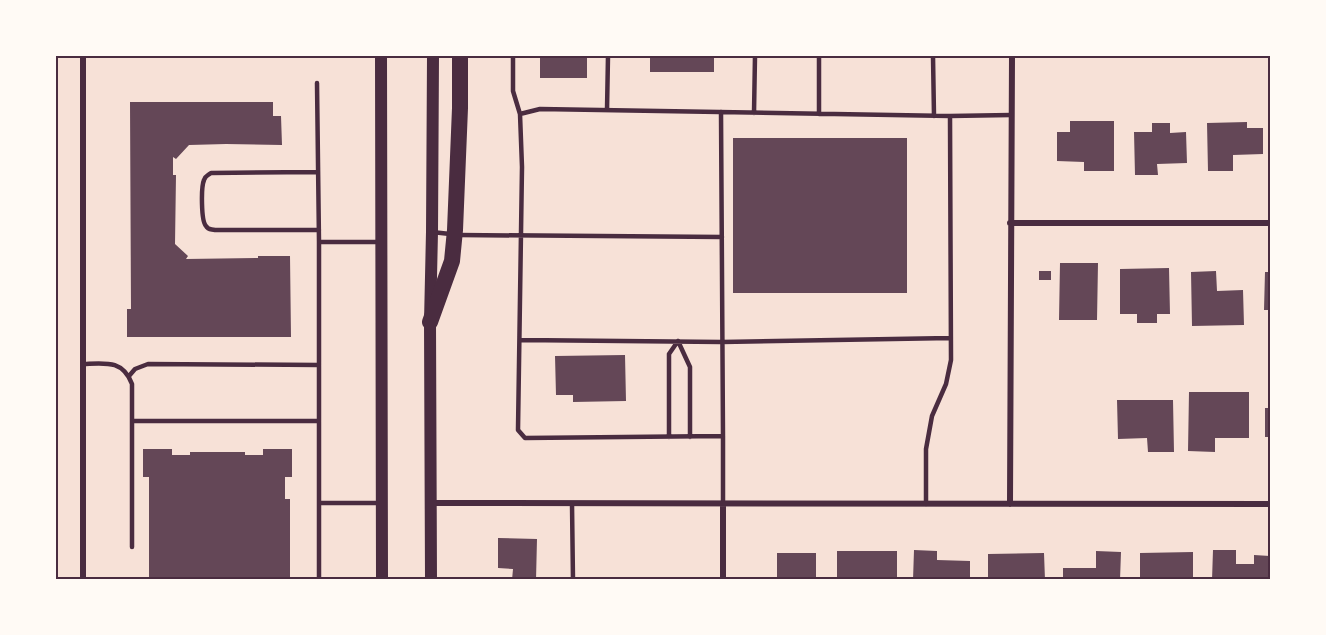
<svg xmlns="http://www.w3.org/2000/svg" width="1326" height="635" viewBox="0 0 1326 635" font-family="'DejaVu Sans',sans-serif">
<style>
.building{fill:#644757}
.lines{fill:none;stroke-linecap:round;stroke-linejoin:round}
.service{stroke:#4a2c40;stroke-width:4.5}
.minor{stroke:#4a2c40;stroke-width:6}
.secondary{stroke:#4a2c40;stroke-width:12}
.trunk{stroke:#4a2c40;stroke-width:16}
.neatline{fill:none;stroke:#4a2c40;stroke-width:2}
</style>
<rect width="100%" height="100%" fill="#f7e1d7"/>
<!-- building -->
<path class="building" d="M 540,56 L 587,56 L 587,78 L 540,78 Z
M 650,56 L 714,56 L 714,72 L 650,72 Z
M 130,102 L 273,102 L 273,116 L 281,116 L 282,145 L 226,144 L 189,145 L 176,159 L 173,157 L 173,175 L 176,175 L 175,244 L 188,256 L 186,259 L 258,258 L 258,256 L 290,256 L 291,337 L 127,337 L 127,309 L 131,309 Z
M 1070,121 L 1114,121 L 1114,171 L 1084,171 L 1084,162 L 1057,161 L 1057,132 L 1070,132 Z
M 1247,122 L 1247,128 L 1263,128 L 1263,154 L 1233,155 L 1233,171 L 1208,171 L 1207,123 Z
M 1152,123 L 1170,123 L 1170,133 L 1186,132 L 1187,163 L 1157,164 L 1158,175 L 1135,175 L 1134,132 L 1152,132 Z
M 733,138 L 907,138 L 907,293 L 733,293 Z
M 1060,263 L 1098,263 L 1097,320 L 1059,320 Z
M 1169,268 L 1170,314 L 1157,314 L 1157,323 L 1137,323 L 1137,314 L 1120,314 L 1120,269 Z
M 1039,271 L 1051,271 L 1051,280 L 1039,280 Z
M 1216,271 L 1217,291 L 1243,290 L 1244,325 L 1192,326 L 1191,272 Z
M 1265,272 L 1270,272 L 1270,310 L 1264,310 Z
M 625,355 L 626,401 L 573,402 L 573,395 L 556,395 L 555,356 Z
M 1189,392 L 1249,392 L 1249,438 L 1215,438 L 1215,452 L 1188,451 Z
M 1117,400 L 1173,400 L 1174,452 L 1148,452 L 1147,438 L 1118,439 Z
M 1265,408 L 1270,408 L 1270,437 L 1265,437 Z
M 143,449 L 172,449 L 172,455 L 190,455 L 190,452 L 245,452 L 245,455 L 263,455 L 263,449 L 292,449 L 292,477 L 285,477 L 285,499 L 290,499 L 290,580 L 149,580 L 149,477 L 143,477 Z
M 498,538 L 537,539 L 536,580 L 512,580 L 513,569 L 498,568 Z
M 914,550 L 937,551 L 937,560 L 970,561 L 970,580 L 913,580 Z
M 1213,550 L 1236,550 L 1236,564 L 1254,564 L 1254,555 L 1270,556 L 1270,580 L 1212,580 Z
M 837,551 L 897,551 L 897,580 L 837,580 Z
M 1096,551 L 1121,552 L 1120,580 L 1063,580 L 1063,568 L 1096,568 Z
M 1193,552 L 1193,580 L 1140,580 L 1140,553 Z
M 777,553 L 816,553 L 816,580 L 777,580 Z
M 1044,553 L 1045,580 L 988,580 L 988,554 Z"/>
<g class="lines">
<!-- service -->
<path class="service" d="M 513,56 L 513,91 L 520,114
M 933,56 L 934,116
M 317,83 L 319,242 L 319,580
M 607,110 L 608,56
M 721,112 L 723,436 L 525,438 L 518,430 L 522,167 L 520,114 L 540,109 L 950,116 L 951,360 L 946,384 L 932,416 L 926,449 L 926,504
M 754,113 L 755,56
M 819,114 L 819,56
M 950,116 L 1011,115
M 318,172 L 211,173 C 207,176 206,175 204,180 C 201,187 201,221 206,226 C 208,230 210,229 215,230 L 319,230
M 432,232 L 450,234
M 459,235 L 722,237
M 319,242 L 379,242
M 520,340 L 722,342 L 951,338
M 678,341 L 690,367 L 690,437
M 84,364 C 106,363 123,360 132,384 L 132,547
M 129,376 L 135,369 L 148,364 L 319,365
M 133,421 L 319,421
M 723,436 L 723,503
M 669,437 L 669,354 L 678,341
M 319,503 L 379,503
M 572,504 L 573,580"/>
<!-- minor -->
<path class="minor" d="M 1010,223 L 1270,223
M 431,503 L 1270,504
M 1010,504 L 1012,56
M 83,580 L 83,56
M 723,580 L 723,503"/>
<!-- secondary -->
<path class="secondary" d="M 381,56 L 382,580
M 431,580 L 430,322 L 432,232 L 433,56"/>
<!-- trunk -->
<path class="trunk" d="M 430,322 L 452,261 L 455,230 L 460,108 L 460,56"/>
</g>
<!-- border -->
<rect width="1326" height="635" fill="none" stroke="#fffaf5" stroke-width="114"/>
<rect x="57" y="57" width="1212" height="521" class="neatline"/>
</svg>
